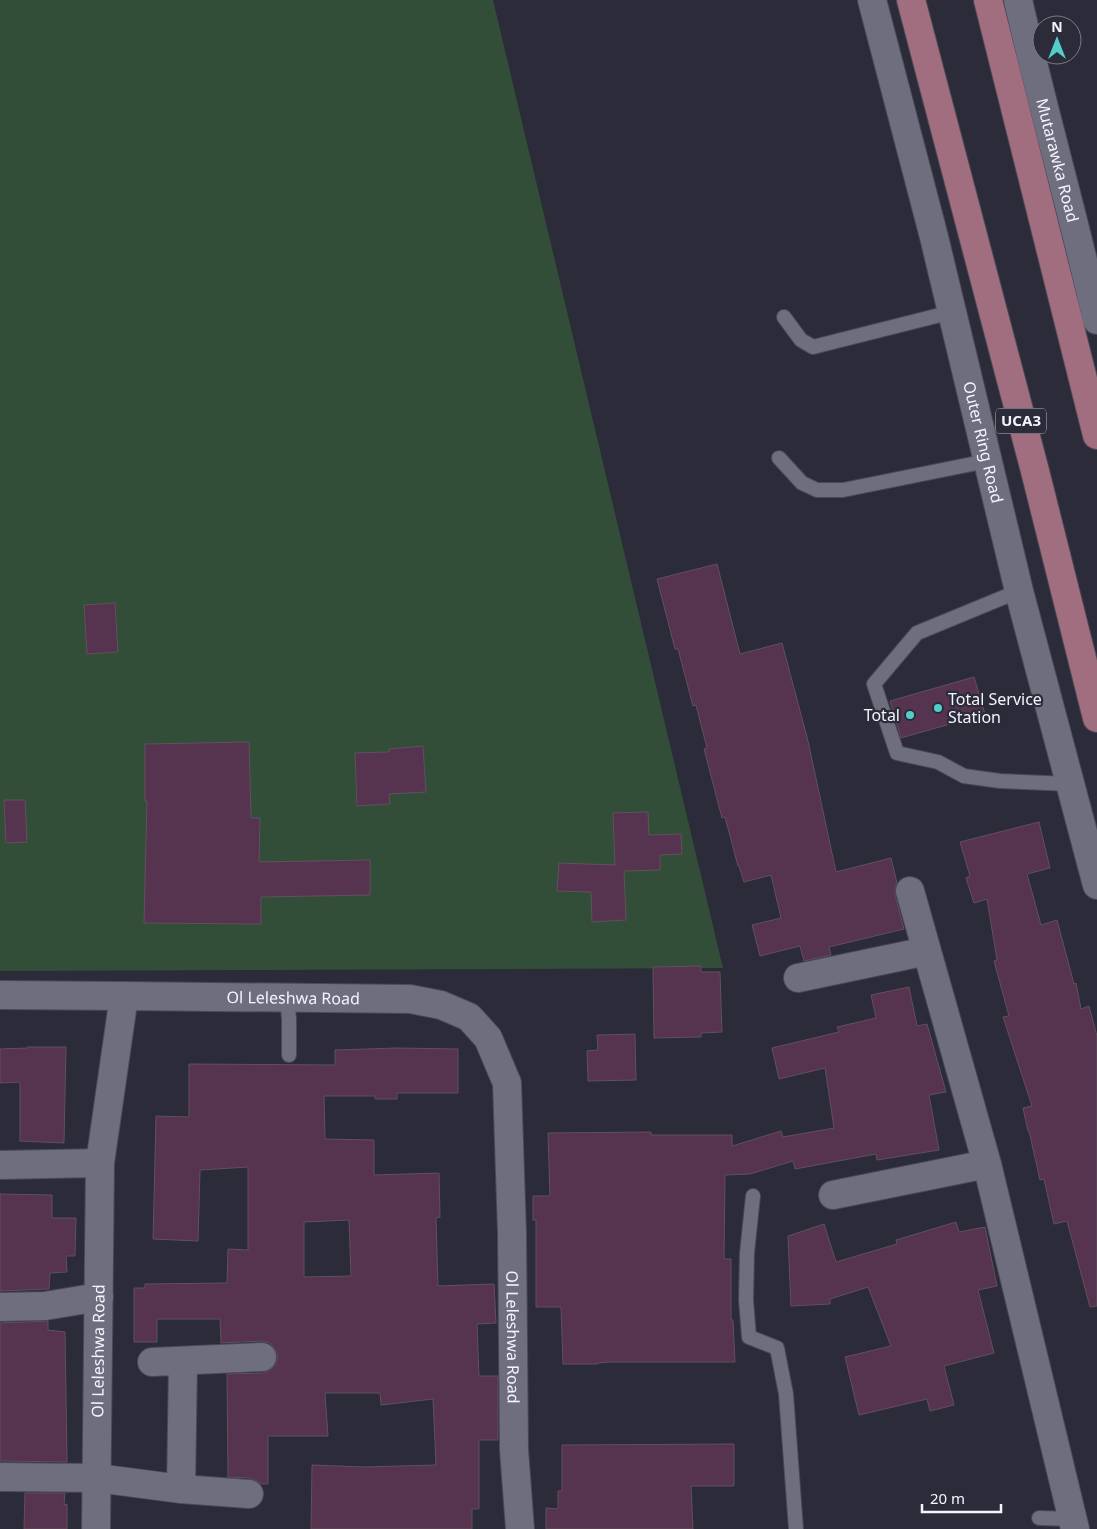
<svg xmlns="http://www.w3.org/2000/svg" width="1097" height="1529" viewBox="0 0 1097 1529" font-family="'Noto Sans',sans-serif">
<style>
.green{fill:#334e38}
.building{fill:#56334e;stroke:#60515c;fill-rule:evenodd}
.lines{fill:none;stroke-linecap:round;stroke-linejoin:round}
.service-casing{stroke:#4a4955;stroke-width:16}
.minor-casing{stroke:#4a4955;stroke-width:30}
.tertiary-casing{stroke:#4a4955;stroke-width:30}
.secondary-casing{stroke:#4a4955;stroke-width:30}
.primary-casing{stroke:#4a4955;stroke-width:30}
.service{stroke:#6f6e7e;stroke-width:14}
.minor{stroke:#6f6e7e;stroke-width:28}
.tertiary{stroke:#6f6e7e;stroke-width:28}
.secondary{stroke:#6f6e7e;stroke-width:28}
.primary{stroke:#a16e80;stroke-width:28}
.poi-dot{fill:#53cdca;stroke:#2c2b39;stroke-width:2}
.labels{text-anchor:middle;stroke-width:4.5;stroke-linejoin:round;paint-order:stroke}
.shield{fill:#2c2b39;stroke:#b8b8c2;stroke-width:1}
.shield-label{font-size:15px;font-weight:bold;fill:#f4f4fd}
.street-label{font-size:16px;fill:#f4f4fd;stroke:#2c2b39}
.poi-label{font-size:16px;fill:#f4f4fd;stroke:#2c2b39;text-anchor:start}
</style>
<rect width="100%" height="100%" fill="#2c2b39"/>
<!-- green -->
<path class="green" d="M 0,0 L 493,0 L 723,968 L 0,971 Z"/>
<!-- building -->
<path class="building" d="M 717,564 L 740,654 L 782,643 L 808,741 L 836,872 L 891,858 L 897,883 L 895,888 L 895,895 L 904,929 L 829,947 L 831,955 L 804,961 L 800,946 L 760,956 L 752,925 L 781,918 L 771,875 L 744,882 L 739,866 L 738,866 L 725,817 L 722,818 L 704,749 L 707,748 L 696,705 L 693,706 L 678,649 L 675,649 L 657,579 Z
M 115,603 L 118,652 L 87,654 L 84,605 Z
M 974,677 L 985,714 L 901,738 L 890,701 Z
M 249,742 L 251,818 L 260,818 L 259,862 L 370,860 L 370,895 L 261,897 L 261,924 L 144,923 L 147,801 L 145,801 L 145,744 Z
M 423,746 L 426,792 L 389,794 L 390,804 L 357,806 L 355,753 L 389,752 L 389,749 Z
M 4,800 L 25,800 L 27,842 L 6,843 Z
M 648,812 L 649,835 L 681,834 L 682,854 L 660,855 L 660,870 L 624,871 L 626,920 L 592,922 L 591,892 L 557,891 L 559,863 L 615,865 L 613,813 Z
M 1039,822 L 1050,868 L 1027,874 L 1041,925 L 1057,920 L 1074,984 L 1076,983 L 1081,1009 L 1089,1006 L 1097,1036 L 1097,1306 L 1090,1307 L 1067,1221 L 1054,1224 L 1044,1179 L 1040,1180 L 1029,1131 L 1028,1131 L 1023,1108 L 1032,1106 L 1003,1017 L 1009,1016 L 994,961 L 997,960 L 987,899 L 974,903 L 966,878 L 970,876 L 960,842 Z
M 701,966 L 701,972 L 720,972 L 722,1032 L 701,1033 L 701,1037 L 654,1038 L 653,967 Z
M 909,987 L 917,1026 L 927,1024 L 946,1092 L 929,1095 L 939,1150 L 877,1160 L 876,1154 L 795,1169 L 793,1161 L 750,1174 L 725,1175 L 724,1259 L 731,1259 L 731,1320 L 733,1320 L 735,1362 L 609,1362 L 598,1363 L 598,1364 L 563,1364 L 561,1307 L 536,1307 L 536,1220 L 533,1220 L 533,1196 L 550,1196 L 548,1133 L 651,1132 L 651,1135 L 732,1135 L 732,1146 L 781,1131 L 783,1137 L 834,1128 L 825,1068 L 779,1079 L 772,1048 L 839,1032 L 837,1027 L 876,1018 L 871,995 Z
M 635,1034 L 636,1080 L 588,1081 L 587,1051 L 598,1050 L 597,1035 Z
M 28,1047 L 66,1047 L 64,1143 L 20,1141 L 20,1082 L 0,1083 L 0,1049 L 28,1048 Z
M 397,1048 L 458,1049 L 458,1093 L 397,1093 L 397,1099 L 375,1099 L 375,1096 L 324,1096 L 325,1139 L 374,1140 L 374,1175 L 439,1173 L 440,1217 L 436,1218 L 438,1286 L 494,1284 L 496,1323 L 477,1324 L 479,1376 L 498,1376 L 498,1440 L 479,1440 L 479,1509 L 472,1509 L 472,1529 L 311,1529 L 312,1465 L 364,1467 L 436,1465 L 433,1399 L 381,1405 L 380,1393 L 325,1393 L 328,1436 L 268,1436 L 268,1484 L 261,1484 L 257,1481 L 250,1478 L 228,1477 L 227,1374 L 263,1373 L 270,1370 L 276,1364 L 278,1356 L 275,1349 L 270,1343 L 262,1341 L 221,1343 L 220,1319 L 157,1319 L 157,1342 L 134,1342 L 134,1288 L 145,1288 L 145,1284 L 227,1283 L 228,1249 L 248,1250 L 248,1167 L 200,1170 L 198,1241 L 153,1239 L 156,1116 L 189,1117 L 189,1064 L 335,1065 L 335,1050 ZM 349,1220 L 351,1276 L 304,1277 L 304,1222 Z
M 0,1194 L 52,1195 L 52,1218 L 76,1218 L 75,1256 L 66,1256 L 67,1272 L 50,1273 L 49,1289 L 0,1291 Z
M 956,1222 L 959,1232 L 985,1227 L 997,1286 L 978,1290 L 994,1353 L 944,1366 L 954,1405 L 930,1411 L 927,1399 L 859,1415 L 845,1357 L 891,1346 L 868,1287 L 830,1299 L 830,1304 L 791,1306 L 788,1236 L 824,1224 L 836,1262 L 897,1244 L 896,1240 Z
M 48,1321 L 48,1330 L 65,1332 L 67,1462 L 0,1461 L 0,1323 Z
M 734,1444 L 734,1486 L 691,1486 L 693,1529 L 546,1529 L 546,1508 L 558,1509 L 558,1491 L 562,1491 L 562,1445 Z
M 25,1493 L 65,1493 L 64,1505 L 67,1504 L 67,1529 L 24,1529 Z"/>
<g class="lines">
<defs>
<path id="service" d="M 784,317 L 801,340 L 813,347 L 952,312
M 779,458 L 802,483 L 817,490 L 843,490 L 987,461
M 1019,591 L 917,633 L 874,684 L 897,753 L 938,762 L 964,776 L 1000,781 L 1070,784
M 287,998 L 289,1019 L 289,1055
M 753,1196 L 747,1253 L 746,1300 L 749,1337 L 777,1348 L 786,1394 L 796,1529
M 1039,1518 L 1073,1519"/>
<path id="minor" d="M 910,891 L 987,1164 L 1075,1529
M 798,978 L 927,951
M 0,1165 L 100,1163
M 833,1195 L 987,1164
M 0,1307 L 45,1306 L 99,1297
M 152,1362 L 262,1357
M 0,1477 L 97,1478 L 181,1489 L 183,1361
M 181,1489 L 249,1494"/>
<g id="tertiary">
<path d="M 0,995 L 124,996"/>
<path id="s1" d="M 96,1529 L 100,1163 L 124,996 L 410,999 L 441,1005 L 469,1017 L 488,1038 L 507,1083 L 512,1233 L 514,1450 L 520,1529"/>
</g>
<g id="secondary">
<path id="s2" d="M 872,0 L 934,237 L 1019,591 L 1097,885"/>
<path id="s3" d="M 1018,0 C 1042,107 1073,213 1097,320"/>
</g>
<path id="primary" d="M 911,0 L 1035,471 L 1097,718
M 988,0 L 1097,435"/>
</defs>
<!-- service casing -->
<use href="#service" class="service-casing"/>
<!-- minor casing -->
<use href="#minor" class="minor-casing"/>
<!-- tertiary casing -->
<use href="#tertiary" class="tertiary-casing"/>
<!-- secondary casing -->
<use href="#secondary" class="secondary-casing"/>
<!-- primary casing -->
<use href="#primary" class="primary-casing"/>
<!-- service -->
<use href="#service" class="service"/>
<!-- minor -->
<use href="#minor" class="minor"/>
<!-- tertiary -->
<use href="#tertiary" class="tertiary"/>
<!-- secondary -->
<use href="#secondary" class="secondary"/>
<!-- primary -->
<use href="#primary" class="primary"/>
</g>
<!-- markers -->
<g class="poi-dot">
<circle cx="938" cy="708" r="5"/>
<circle cx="910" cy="715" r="5"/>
</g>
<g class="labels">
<!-- shield labels -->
<rect class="shield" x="996" y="408.5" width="50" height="25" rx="4"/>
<g class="shield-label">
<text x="1021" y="426">UCA3</text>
</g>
<!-- street labels -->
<g class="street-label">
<text dy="6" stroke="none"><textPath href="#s3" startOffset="165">Mutarawka Road</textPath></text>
<text dy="6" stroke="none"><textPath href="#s2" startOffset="456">Outer Ring Road</textPath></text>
<text dy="6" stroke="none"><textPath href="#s1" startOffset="704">Ol Leleshwa Road</textPath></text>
<text dy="6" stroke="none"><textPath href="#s1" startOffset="1214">Ol Leleshwa Road</textPath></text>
<text dy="6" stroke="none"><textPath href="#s1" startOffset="178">Ol Leleshwa Road</textPath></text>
</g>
<!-- poi labels -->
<g class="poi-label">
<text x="948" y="705">Total Service<tspan x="948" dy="18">Station</tspan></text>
<text x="900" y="721" text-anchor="end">Total</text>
</g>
</g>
<!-- north arrow -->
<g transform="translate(1057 40)"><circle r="24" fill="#2c2b39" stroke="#7c7b87"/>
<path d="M0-4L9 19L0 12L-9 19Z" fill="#53cdca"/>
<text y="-8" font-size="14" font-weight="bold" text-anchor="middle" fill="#f4f4fd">N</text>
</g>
<!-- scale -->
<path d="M922 1504v8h79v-8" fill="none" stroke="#f4f4fd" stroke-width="2.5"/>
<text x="930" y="1504" font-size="15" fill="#f4f4fd" stroke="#2c2b39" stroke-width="4" paint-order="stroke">20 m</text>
</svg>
